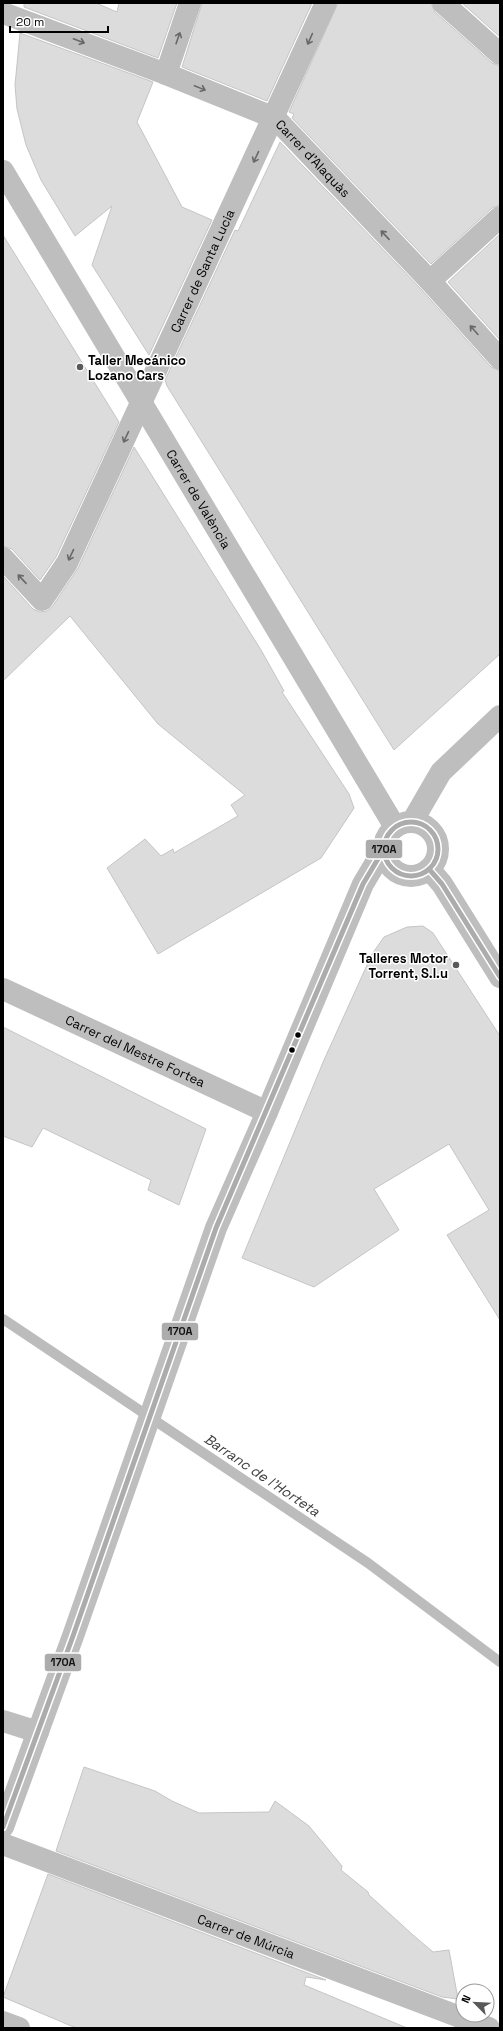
<svg xmlns="http://www.w3.org/2000/svg" width="503" height="2031" viewBox="0 0 503 2031" font-family="'Space Grotesk',sans-serif">
  <rect width="100%" height="100%" fill="#fff"/>
  <g fill="none" stroke-linecap="round" stroke-linejoin="round">
    <path stroke="#bcbcbc" stroke-width="10" d="M3,1319L368,1563L500,1662"/>
  </g>
  <path fill="#dcdcdc" stroke="#c5c5c5" d="M24,3H96L117,12L119,3H177L158,58L24,7Z
    M202,3H312L267,101L182,67Z
    M338,3H431L435,12L492,63L500,66V205L492,208L431,264L292,118L294,114L289,112Z
    M462,3H500V37Z
    M20,33L153,82L137,122L182,207L212,220L149,355L92,265L112,206L75,236L41,180L26,145L17,109L15,85Z
    M280,142L421,289L491,367L500,371V654L394,750L167,386L165,380L235,230L238,231Z
    M500,234V340L448,282Z
    M3,235L119,422L56,557L40,580L12,549L3,546Z
    M134,447L261,650L284,691L282,692L349,794L354,808L321,858L158,954L107,868L145,839L161,856L173,849L174,853L238,816L231,805L245,795L158,724L70,616L3,681V576L33,609L40,612L47,611L52,607L78,568Z
    M423,926L433,933L500,1036V1320L447,1235L489,1210L449,1144L374,1189L399,1230L314,1287L242,1258L324,1060L372,954L384,937L407,927Z
    M3,1027L206,1129L179,1205L148,1190L151,1180L43,1128L32,1147L3,1136Z
    M84,1767L155,1791L172,1801L199,1813L269,1812L275,1801L309,1826L342,1866L341,1870L368,1892L369,1895L413,1935L433,1952L449,1950L458,1999L442,1997L56,1851Z
    M48,1874L326,1980L306,1977L304,1985L407,2028H76L3,1997Z"/>
  <g fill="none" stroke-linecap="round" stroke-linejoin="round">
    <g stroke="#bebebe" stroke-width="22">
      <path d="M443,3L500,54"/>
      <path id="s1" d="M3,13L166,74L275,118L430,281L500,359"/>
      <path d="M166,74L190,3"/>
      <path id="s2" d="M3,171L395,827"/>
      <path d="M430,281L500,217"/>
      <path id="s3" d="M3,558L42,600L67,563L326,3"/>
      <path d="M412,822L441,772L500,716"/>
      <circle cx="411" cy="849" r="27"/>
      <path d="M429,869L442,884L500,977"/>
      <path id="s4" d="M3,989L267,1112"/>
      <path d="M3,1721L38,1732"/>
      <path d="M3,1827L73,1636L216,1228L267,1112L363,884L385,847"/>
      <path id="s5" d="M3,1844L489,2028"/>
      <path d="M3,2022L19,2028"/>
    </g>
    <defs>
      <path id="bus-1" d="M384 849a27 27 0 1 1 54 0a27 27 0 1 1-54 0Z
        M429,869L442,884L500,977
        M3,1827L73,1636L216,1228L363,884L385,847"/>
    </defs>
    <use href="#bus-1" stroke="#fff" stroke-width="8"/>
    <use href="#bus-1" stroke="#acacac" stroke-width="5"/>
  </g>
  <defs><path id="oneway-shaft" d="M-6 0H5M1.5-3L5.5 0L1.5 3" fill="none" stroke-width="1.6" stroke-linecap="round" stroke-linejoin="round"/></defs>
  <g stroke="#686868">
    <use href="#oneway-shaft" transform="translate(178 38) rotate(-71)"/>
    <use href="#oneway-shaft" transform="translate(310 39) rotate(114)"/>
    <use href="#oneway-shaft" transform="translate(79 41) rotate(21)"/>
    <use href="#oneway-shaft" transform="translate(200 88) rotate(22)"/>
    <use href="#oneway-shaft" transform="translate(256 157) rotate(115)"/>
    <use href="#oneway-shaft" transform="translate(385 235) rotate(-133)"/>
    <use href="#oneway-shaft" transform="translate(474 330) rotate(-132)"/>
    <use href="#oneway-shaft" transform="translate(126 437) rotate(115)"/>
    <use href="#oneway-shaft" transform="translate(71 555) rotate(115)"/>
    <use href="#oneway-shaft" transform="translate(22 579) rotate(-133)"/>
  </g>
  <g fill="#595959" stroke="#fff" stroke-width="1.5">
    <circle cx="80" cy="367" r="4"/>
    <circle cx="456" cy="965" r="4"/>
  </g>
  <g fill="#000" stroke="#fff" stroke-width="1.5">
    <circle cx="298" cy="1035" r="3.5"/>
    <circle cx="292" cy="1050" r="3.5"/>
  </g>
  <g text-anchor="middle" dominant-baseline="central" stroke-width="3" stroke-linejoin="round" paint-order="stroke">
    <g font-size="13" fill="#000" stroke="#fff">
      <text stroke="none"><textPath href="#s1" startOffset="347">Carrer d'Alaquàs</textPath></text>
      <text stroke="none"><textPath href="#s3" startOffset="424">Carrer de Santa Lucia</textPath></text>
      <text stroke="none"><textPath href="#s2" startOffset="382">Carrer de València</textPath></text>
      <text stroke="none"><textPath href="#s4" startOffset="146">Carrer del Mestre Fortea</textPath></text>
      <text stroke="none"><textPath href="#s5" startOffset="260">Carrer de Múrcia</textPath></text>
    </g>
    <g font-size="13" font-weight="bold" fill="#000" stroke="#fff" text-anchor="start">
      <text x="88" y="360">Taller Mecánico<tspan x="88" dy="15">Lozano Cars</tspan></text>
      <text x="448" y="958" text-anchor="end">Talleres Motor<tspan x="448" dy="15">Torrent, S.l.u</tspan></text>
    </g>
    <g font-size="14" font-style="italic" fill="#404040" stroke="#fff">
      <text transform="translate(262 1475) rotate(34)">Barranc de l'Horteta</text>
    </g>
  </g>
  <g stroke="#fff" stroke-width="1.5">
    <rect x="365" y="839" width="38" height="20" rx="4" fill="#acacac"/>
    <rect x="161" y="1322" width="38" height="19" rx="4" fill="#acacac"/>
    <rect x="44" y="1653" width="38" height="19" rx="4" fill="#acacac"/>
  </g>
  <g font-size="11" text-anchor="middle" font-weight="bold" fill="#111">
    <text x="384" y="853">170A</text>
    <text x="180" y="1335">170A</text>
    <text x="63" y="1666">170A</text>
  </g>
  <rect width="503" height="2031" fill="none" stroke="#000000" stroke-width="8"/>
  <g transform="translate(475 2003) rotate(294)"><circle r="19" fill="#ffffff" stroke="#999999"/>
  <path d="M0-3L7 15L0 10L-7 15Z" fill="#595959"/>
  <text y="-6" font-size="11" font-weight="bold" text-anchor="middle" fill="#000000">N</text>
  </g>
  <path d="M10 26v6h98v-6" fill="none" stroke="#000000" stroke-width="2"/>
  <text x="16" y="26" font-size="12" fill="#000000" stroke="#ffffff" stroke-width="3" paint-order="stroke">20 m</text>
</svg>
